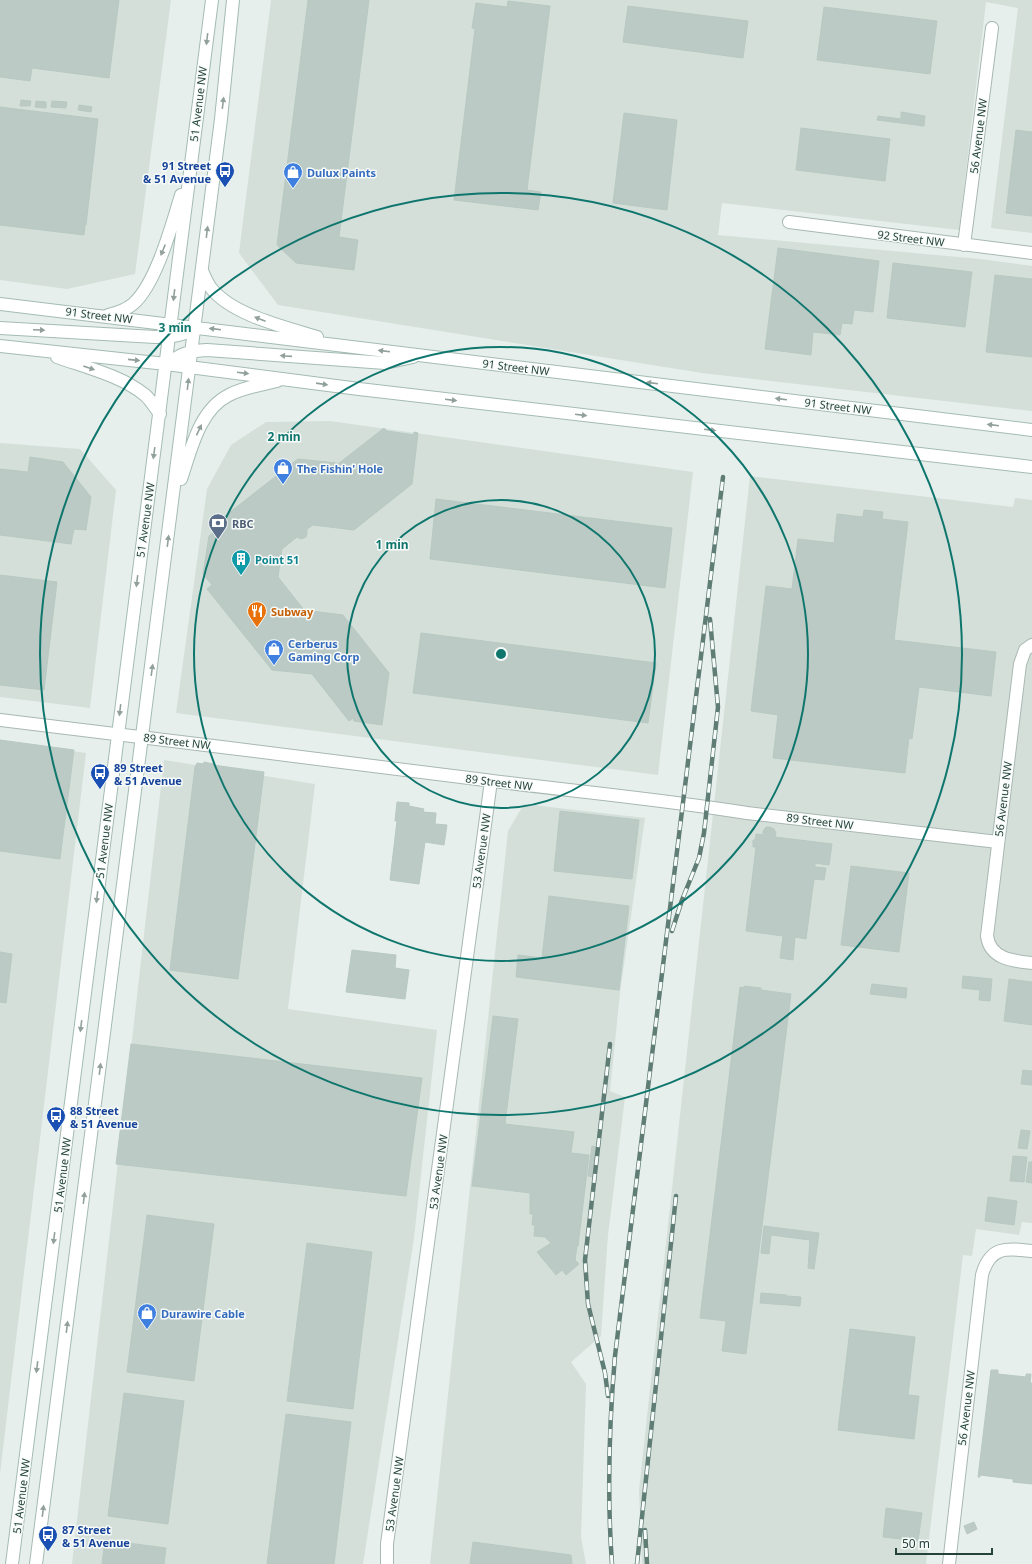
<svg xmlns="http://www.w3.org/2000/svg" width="1032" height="1564" viewBox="0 0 1032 1564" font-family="'Noto Sans',sans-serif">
  <rect width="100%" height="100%" fill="#e6efeb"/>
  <path fill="#d4dfda" d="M0,0H171L135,274L67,289L0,280Z
    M271,0H1032V233L991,228L1018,8L986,2L959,230L722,203L718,235L980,259L1032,266V411L702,373L278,305L239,253Z
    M330,421L693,472L658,775L176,713L207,489L231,445L266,422Z
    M0,443L80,449L116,490L90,708L0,697Z
    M750,476L1013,507L1015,498L1032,500V1223L1022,1222L1019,1235L976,1229L972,1256L963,1255L926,1564H642L639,1490Z
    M0,741L86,753L0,1474Z
    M164,760L315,784L288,1009L437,1030L414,1238L363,1564H72Z
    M524,804L645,818L620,993L610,1091L625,1097L608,1235L601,1336L571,1362L586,1384L581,1537L586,1564H430L508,831Z"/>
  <path fill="#bbcac4" stroke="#b8c9c2" d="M0,0H119L109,78L32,68L30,81L0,77Z
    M308,0H369L339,237L358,240L354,270L296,263L277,245Z
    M508,1L550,6L527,190L541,192L538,210L454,200L475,29L472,28L476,3L507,7Z
    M628,6L748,21L743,58L623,42Z
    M824,7L937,21L930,74L817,60Z
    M21,100L31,101L30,106H20Z
    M36,101L46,102V108L35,107Z
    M52,101L67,102L66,108L51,107Z
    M79,105L92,107L91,112L78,110Z
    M0,107L98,119L86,225H85L84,235L0,225Z
    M901,112L925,116L924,126L877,120L878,116L901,119Z
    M624,113L677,120L667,210L613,203Z
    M801,128L890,139L885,181L796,170Z
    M1016,130L1032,132V216L1006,213Z
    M778,248L879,261L873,312L854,310L852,324L842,323L840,335L813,332L811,355L765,349Z
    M893,263L972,272L965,327L887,318Z
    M995,275L1032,279V357L986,352Z
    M384,428L387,431L414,435V432L418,433L412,484L354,530L313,525L307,529V534L306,537L301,539L297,537L282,549L278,577L304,610L343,615L389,673L382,725L354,721L353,718L349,721L312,674L272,670L207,589L212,585L203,574L209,536L219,528L216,523L298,459L337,463L338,464Z
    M30,457L63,462L91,497L86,530L74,529L71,544L0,535V469L28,472Z
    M436,499L672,528L665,588L430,559Z
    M864,510L883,512L882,519L908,522L894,640L996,652L991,696L919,687L912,739L909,738L905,773L773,758L778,715L751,711L766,586L792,589L798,539L834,543L837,514L863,517Z
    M0,575L57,582L44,690L0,685Z
    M421,633L656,663L648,723L413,693Z
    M0,740L74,750L60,859L0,851Z
    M204,762L213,764V765L264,772L238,979L170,970L195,767L197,763L203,764Z
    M397,802L409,803V806L424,809L423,812L436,813L435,824L447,825L444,845L425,842L419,884L390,880L397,821H395Z
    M560,811L639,820L632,879L554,871Z
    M766,827H770L774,829L776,833L775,837L832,844L829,865L815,863V867L826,868L824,880L814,879L806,939L795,937L793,960L780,958L783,936L746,931L756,847H753V840H755L756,834L763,835V831Z
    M851,866L909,873L899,952L841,945Z
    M549,896L629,906L619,990L516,977L518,955L542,958Z
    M352,950L396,955L395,968L409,970L405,999L346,992Z
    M0,952L12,954L6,1003L0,1002Z
    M963,976L992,979L990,1001L979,1000L980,990L962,988Z
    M1009,979L1032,982V1025L1004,1021Z
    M872,984L907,988L906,998L870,994Z
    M744,986L761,988V990L791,994L746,1354L722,1351L726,1321L700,1318L740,987L744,988Z
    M493,1016L518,1019L505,1124L574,1132L571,1153L589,1155L578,1246H577L575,1260L579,1264L566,1275L562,1270L556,1275L537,1252L551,1243L545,1237L534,1236L535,1225H532L533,1214H530V1193L472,1186Z
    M131,1044L422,1078L406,1196L116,1164Z
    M1023,1070L1032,1071V1085L1021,1084Z
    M1021,1130L1030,1131L1027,1149L1018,1148Z
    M592,1146L598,1147L594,1177L588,1176Z
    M1013,1156L1027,1157L1024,1182L1010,1181Z
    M1029,1162H1032V1183L1026,1182Z
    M988,1197L1017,1201L1014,1225L985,1221Z
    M147,1215L214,1224L194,1381L127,1372Z
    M764,1226L819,1233L814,1269L808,1268L810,1240L771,1235L769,1254L761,1253Z
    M307,1243L372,1252L353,1409L287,1401Z
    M761,1293L787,1295L786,1305L760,1303Z
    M788,1296L801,1297L800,1306L787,1305Z
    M850,1329L915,1337L908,1395L919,1396L914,1439L838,1430Z
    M991,1370H998V1374L1026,1377V1374H1031L1030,1383H1032V1484L1013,1482V1479L980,1475V1477H978Z
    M124,1393L184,1401L168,1524L108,1516Z
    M286,1414L351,1422L334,1564H267Z
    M886,1508L922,1513L918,1541L883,1537Z
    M974,1522L977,1529L967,1534L964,1526Z
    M105,1540L166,1548L164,1564H102Z
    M473,1542L571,1555L572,1564H470Z"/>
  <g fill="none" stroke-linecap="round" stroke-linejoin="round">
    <defs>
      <path id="minor" d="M789,222L1032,253
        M964,245L992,28
        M1032,645L1025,650L1020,664L987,936C990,959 1013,961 1032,963
        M0,720C162,739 323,760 485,780C572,791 660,799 747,813L998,842
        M387,1564V1544L491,781
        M949,1564L982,1275C990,1246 1006,1248 1032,1251"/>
      <path id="secondary" d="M202,271C205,277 207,283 211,288C232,315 285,327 317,337
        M0,304L1032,430
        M108,315C117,313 126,310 133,304C156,284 172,225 181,195
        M0,328L155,337C170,337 184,336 195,327
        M0,346L166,364L359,389L1032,467
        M57,357C85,367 122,376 145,395C151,400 155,408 160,414
        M166,364C182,354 187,351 207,350L385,363L413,357
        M181,479C191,450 199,410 229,395C244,387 261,385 277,381
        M12,1564L212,0
        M36,1564L221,119L233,0"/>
    </defs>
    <use href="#minor" stroke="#a8b8b2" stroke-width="14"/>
    <use href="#secondary" stroke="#a4bbb3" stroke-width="14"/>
    <use href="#minor" stroke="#fff" stroke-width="12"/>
    <use href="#secondary" stroke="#fff" stroke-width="12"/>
    <defs>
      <path id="rail" d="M672,931L682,900L699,858L704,833L718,707L710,619
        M608,1396L605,1373L588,1304L585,1260L610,1044
        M645,1530L647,1564
        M612,1564C607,1495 609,1425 615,1356L723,477
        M637,1564L676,1196"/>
    </defs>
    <use href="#rail" stroke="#5f7d75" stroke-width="4.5"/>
    <use href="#rail" stroke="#f7fbf9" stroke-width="3" stroke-dasharray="9" stroke-linecap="butt"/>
  </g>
  <defs><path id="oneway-solid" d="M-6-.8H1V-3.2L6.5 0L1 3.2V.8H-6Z"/></defs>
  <g fill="#92a09c">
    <use href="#oneway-solid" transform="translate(207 39) rotate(97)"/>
    <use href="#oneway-solid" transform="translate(223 103) rotate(-83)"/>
    <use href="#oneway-solid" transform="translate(207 232) rotate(-83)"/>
    <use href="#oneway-solid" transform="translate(163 250) rotate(112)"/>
    <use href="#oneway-solid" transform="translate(174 295) rotate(97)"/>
    <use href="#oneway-solid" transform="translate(260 319) rotate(-159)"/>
    <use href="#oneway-solid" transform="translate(215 329) rotate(-173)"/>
    <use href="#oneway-solid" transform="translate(39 330) rotate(3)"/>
    <use href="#oneway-solid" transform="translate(384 351) rotate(-173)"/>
    <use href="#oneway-solid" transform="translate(286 356) rotate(-176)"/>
    <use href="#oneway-solid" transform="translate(134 360) rotate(6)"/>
    <use href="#oneway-solid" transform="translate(89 368) rotate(19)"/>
    <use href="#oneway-solid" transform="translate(243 373) rotate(7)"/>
    <use href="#oneway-solid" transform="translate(652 383) rotate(-173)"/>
    <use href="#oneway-solid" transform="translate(188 384) rotate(-83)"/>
    <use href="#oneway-solid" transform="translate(322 384) rotate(8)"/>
    <use href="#oneway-solid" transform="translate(781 399) rotate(-173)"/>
    <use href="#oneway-solid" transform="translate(451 400) rotate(7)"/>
    <use href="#oneway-solid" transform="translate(581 415) rotate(7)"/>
    <use href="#oneway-solid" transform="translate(993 425) rotate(-173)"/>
    <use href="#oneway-solid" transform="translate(199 430) rotate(-65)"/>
    <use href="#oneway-solid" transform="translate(710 430) rotate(7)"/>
    <use href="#oneway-solid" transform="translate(154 453) rotate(98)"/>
    <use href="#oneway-solid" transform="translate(168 541) rotate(-83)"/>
    <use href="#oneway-solid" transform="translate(137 581) rotate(97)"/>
    <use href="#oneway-solid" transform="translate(152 670) rotate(-82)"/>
    <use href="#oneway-solid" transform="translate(120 710) rotate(97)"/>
    <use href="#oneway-solid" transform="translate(97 897) rotate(97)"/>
    <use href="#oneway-solid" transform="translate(81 1026) rotate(97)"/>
    <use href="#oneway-solid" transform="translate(100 1069) rotate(-83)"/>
    <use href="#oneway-solid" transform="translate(84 1198) rotate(-83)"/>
    <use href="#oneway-solid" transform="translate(54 1238) rotate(97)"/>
    <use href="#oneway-solid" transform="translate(67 1327) rotate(-83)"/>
    <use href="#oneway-solid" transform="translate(37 1367) rotate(97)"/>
    <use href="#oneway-solid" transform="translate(43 1511) rotate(-83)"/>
  </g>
  <g fill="none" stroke="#0f766e" stroke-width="2">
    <circle cx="501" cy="654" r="154"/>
    <circle cx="501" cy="654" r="307"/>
    <circle cx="501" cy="654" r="461"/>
  </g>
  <defs>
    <symbol id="bus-pin" viewBox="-11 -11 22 30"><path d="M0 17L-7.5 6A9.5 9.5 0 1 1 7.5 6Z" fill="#1a4fb4" stroke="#f7fbf9"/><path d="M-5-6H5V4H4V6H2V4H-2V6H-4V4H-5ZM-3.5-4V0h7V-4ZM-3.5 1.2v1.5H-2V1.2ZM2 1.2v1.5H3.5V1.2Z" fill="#fff"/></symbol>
    <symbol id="shop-pin" viewBox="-11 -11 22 30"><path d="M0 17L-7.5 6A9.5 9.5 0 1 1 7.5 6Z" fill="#3f7fe0" stroke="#f7fbf9"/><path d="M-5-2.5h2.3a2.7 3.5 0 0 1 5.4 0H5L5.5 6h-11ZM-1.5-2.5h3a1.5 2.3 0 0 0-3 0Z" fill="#fff"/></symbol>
    <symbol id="bank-pin" viewBox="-11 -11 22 30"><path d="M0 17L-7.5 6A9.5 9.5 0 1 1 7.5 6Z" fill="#5c6f8a" stroke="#f7fbf9"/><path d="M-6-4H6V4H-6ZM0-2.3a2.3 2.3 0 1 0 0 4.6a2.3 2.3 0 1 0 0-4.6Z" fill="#fff"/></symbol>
    <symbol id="building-pin" viewBox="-11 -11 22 30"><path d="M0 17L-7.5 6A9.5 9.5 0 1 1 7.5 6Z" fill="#0f9aa8" stroke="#f7fbf9"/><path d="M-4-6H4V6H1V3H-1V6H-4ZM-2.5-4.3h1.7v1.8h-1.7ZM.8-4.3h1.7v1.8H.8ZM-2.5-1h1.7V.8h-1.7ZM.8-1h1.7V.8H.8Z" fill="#fff"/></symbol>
    <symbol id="restaurant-pin" viewBox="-11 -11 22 30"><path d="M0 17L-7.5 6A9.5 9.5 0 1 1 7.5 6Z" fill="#e8710a" stroke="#f7fbf9"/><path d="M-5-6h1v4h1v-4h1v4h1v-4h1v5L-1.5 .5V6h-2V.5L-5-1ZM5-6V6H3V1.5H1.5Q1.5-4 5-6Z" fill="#fff"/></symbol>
  </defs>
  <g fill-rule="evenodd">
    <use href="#bus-pin" x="214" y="160" width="22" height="30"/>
    <use href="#shop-pin" x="282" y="161" width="22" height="30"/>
    <use href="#shop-pin" x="272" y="457" width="22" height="30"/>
    <use href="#bank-pin" x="207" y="512" width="22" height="30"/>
    <use href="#building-pin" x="230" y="548" width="22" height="30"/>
    <use href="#restaurant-pin" x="246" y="600" width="22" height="30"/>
    <use href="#shop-pin" x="263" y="638" width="22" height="30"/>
    <use href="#bus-pin" x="89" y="762" width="22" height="30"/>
    <use href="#bus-pin" x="45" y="1105" width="22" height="30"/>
    <use href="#shop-pin" x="136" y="1302" width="22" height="30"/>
    <use href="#bus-pin" x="37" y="1524" width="22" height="30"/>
  </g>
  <g text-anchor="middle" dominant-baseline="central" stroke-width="3" stroke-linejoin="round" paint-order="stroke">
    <g font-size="11" fill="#24423a" stroke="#f7fbf9">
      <text transform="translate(198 104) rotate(-83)">51 Avenue NW</text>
      <text transform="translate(978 136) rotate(-83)">56 Avenue NW</text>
      <text transform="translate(911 238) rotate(7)">92 Street NW</text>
      <text transform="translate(99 315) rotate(7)">91 Street NW</text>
      <text transform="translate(516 367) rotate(7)">91 Street NW</text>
      <text transform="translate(838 406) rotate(7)">91 Street NW</text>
      <text transform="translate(145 520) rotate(-82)">51 Avenue NW</text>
      <text transform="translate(177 741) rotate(7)">89 Street NW</text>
      <text transform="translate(499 782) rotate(7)">89 Street NW</text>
      <text transform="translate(1003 799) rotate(-83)">56 Avenue NW</text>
      <text transform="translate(820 821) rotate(7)">89 Street NW</text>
      <text transform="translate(104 841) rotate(-83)">51 Avenue NW</text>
      <text transform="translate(481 851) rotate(-82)">53 Avenue NW</text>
      <text transform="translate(438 1172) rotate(-82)">53 Avenue NW</text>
      <text transform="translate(62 1175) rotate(-83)">51 Avenue NW</text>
      <text transform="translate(966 1408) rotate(-83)">56 Avenue NW</text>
      <text transform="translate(394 1494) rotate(-82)">53 Avenue NW</text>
      <text transform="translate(21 1496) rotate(-83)">51 Avenue NW</text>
    </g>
    <g font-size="11" font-weight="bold" fill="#164399" stroke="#f7fbf9" text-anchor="start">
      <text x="211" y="165" text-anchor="end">91 Street<tspan x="211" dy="13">&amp; 51 Avenue</tspan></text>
      <text x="114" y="767">89 Street<tspan x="114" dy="13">&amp; 51 Avenue</tspan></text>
      <text x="70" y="1110">88 Street<tspan x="70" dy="13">&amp; 51 Avenue</tspan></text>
      <text x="62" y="1529">87 Street<tspan x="62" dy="13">&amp; 51 Avenue</tspan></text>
    </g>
    <g font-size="11" font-weight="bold" fill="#366cbe" stroke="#f7fbf9" text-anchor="start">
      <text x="307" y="172">Dulux Paints</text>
      <text x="297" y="468">The Fishin' Hole</text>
      <text x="288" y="643">Cerberus<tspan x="288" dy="13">Gaming Corp</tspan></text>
      <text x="161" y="1313">Durawire Cable</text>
    </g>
    <g font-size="11" font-weight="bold" fill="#4e5e75" stroke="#f7fbf9" text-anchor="start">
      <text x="232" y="523">RBC</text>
    </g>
    <g font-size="11" font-weight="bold" fill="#0d838f" stroke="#f7fbf9" text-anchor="start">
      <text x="255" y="559">Point 51</text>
    </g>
    <g font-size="11" font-weight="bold" fill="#c56008" stroke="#f7fbf9" text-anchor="start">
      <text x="271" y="611">Subway</text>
    </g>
  </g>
  <circle cx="501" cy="654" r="6" fill="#0f766e" stroke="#f7fbf9" stroke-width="2"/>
  <g font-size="12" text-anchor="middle" font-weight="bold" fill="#0f766e" stroke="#f7fbf9" stroke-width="3" stroke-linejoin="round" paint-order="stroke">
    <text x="175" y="332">3 min</text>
    <text x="284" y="441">2 min</text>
    <text x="392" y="549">1 min</text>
  </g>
  <path d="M896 1548v6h96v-6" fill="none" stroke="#24423a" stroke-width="2"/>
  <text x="902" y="1548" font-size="12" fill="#24423a" stroke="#f7fbf9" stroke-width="3" paint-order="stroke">50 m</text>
</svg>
